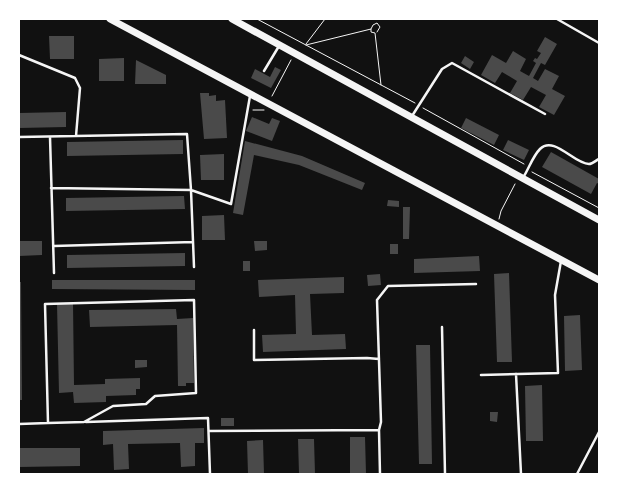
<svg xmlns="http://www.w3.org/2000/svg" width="618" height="493" viewBox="0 0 618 493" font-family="Mulish,sans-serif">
  <rect width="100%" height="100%" fill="#111"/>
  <path fill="#4a4a4a" d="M49,36H74V59H50Z
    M545,37L557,44L545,65L541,63L533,78L538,81L545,69L559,76L552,89L565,96L554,115L539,107L546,95L531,87L523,100L510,93L517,81L502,72L495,83L481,75L492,55L506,63L513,51L526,59L520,71L529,76L536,63L533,61L535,58L537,59L541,53L537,51Z
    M465,56L474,62L470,69L461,63Z
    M124,58V81H99V59Z
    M136,60L166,75V84H135Z
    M275,67L281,70L271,88L251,78L255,69L270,77Z
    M200,93H209V96L216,95V101L225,100L227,138L204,139Z
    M66,112V127L19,128V113Z
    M252,117L269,124L272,118L280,121L272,141L246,131Z
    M466,118L499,135L494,145L461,128Z
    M183,140V154L67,156V142Z
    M508,140L529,150L524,160L503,150Z
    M245,141L302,156L365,183L362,190L299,165L254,155L243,215L233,213Z
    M551,152L599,179V184L597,183L591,194L542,167Z
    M224,154V180H201L200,155Z
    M184,196L185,209L66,211V198Z
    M388,200L399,201V207L387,206Z
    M403,207H410L409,239H403Z
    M224,215L225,240H202V216Z
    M19,241H42V255L19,256Z
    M254,241H267V250L255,251Z
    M390,244H398V254H390Z
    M185,253V266L67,268V255Z
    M479,256L480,271L414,273V259Z
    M243,261H250V271H243Z
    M509,273L512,362H497L494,274Z
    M380,274L381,285L368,286L367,275Z
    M344,277V293L310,294L312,335L345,334L346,349L263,352L262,335L296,334L295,295L259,297L258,280Z
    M52,280H195V290L52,289Z
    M19,282H21L22,400H19Z
    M73,303L74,385L105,384V379L140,378V389H136V395L106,396V402L74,403L73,392L59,393L57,304Z
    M176,309L177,319L193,318L194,383H186V386H178L177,325L90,327L89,310Z
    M580,315L582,370L565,371L564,316Z
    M416,345H430L432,464H419Z
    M135,360H147V367L135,368Z
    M542,385L543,441H526L525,386Z
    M490,412H498L497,422L490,421Z
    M221,418H234V426H221Z
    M204,428V443H195V466L181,467L180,443L128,444L129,469L114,470L113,444L103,445V431Z
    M350,437H365L366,474H350Z
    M298,439H314L315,474H299Z
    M263,440L264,474H248L247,441Z
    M19,448H80V466L19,467Z"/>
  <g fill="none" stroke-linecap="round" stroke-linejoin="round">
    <path stroke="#f5f5f5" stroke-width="1" d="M257,19L415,103
      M371,29L373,25L377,23L380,27L377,32
      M306,44L325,19
      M306,45L371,29V32L375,33L381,85
      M272,96L291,60
      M423,108L524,164
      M253,110H264
      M532,172L599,208
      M499,219L501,211L515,184"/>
    <path stroke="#f5f5f5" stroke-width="2.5" d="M557,19L599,43
      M19,55L75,78L80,88L76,136
      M264,71L279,46
      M412,116L442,69L452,63L545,114
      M19,137L187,134L191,190L194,267
      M50,137L54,273
      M524,176C529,168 533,156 540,149C554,135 574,164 589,164C593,164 596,160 599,159
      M51,188L191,190L231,204L250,96
      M54,246L193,242
      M442,327L445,474
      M254,330V360L367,358L379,359
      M516,374L521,474
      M481,375L558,373L555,295L561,261
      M86,422L208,418L210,474
      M19,424L48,423L45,304L194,300L196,393L155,396L146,404L113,406L84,422L48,423
      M209,431L379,430
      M380,474L379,430L381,422L377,300L388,286L476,284
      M577,474L599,432"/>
    <path stroke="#f5f5f5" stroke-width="7" d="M110,19L599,280
      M232,19L599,220"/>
  </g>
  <rect width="618" height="493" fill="none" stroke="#ffffff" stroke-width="40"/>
</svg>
